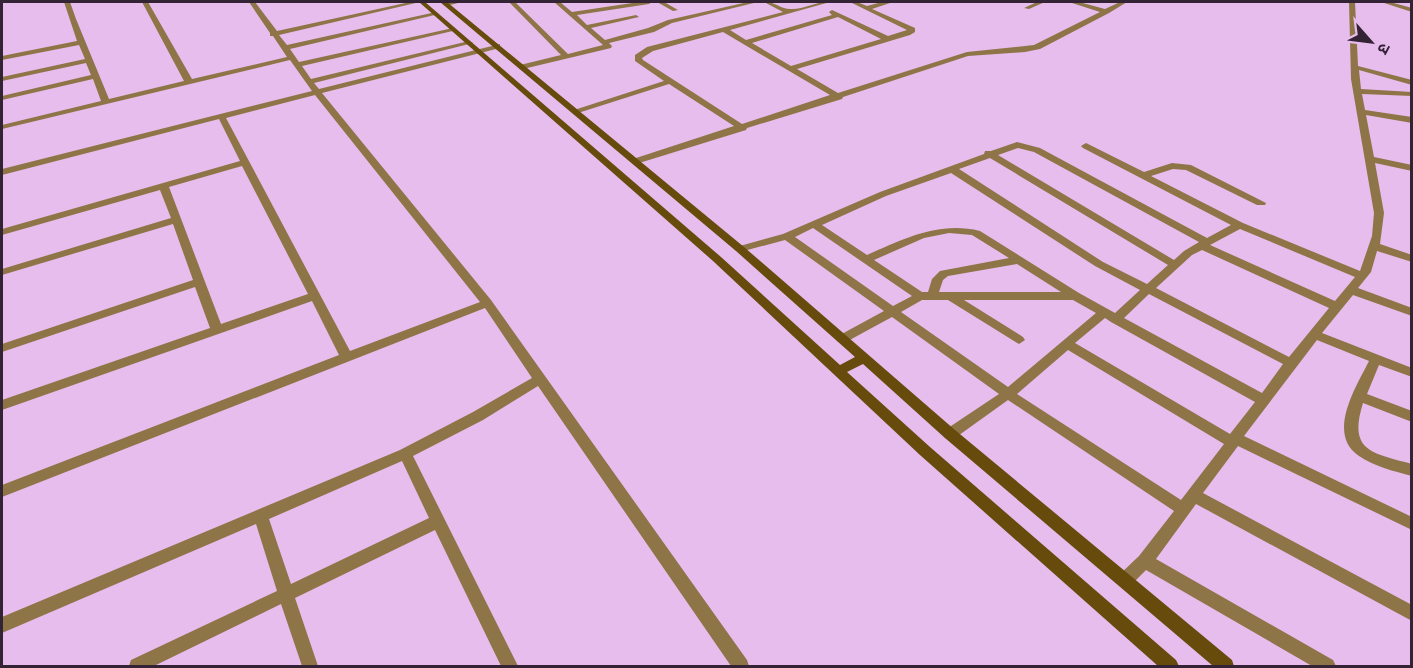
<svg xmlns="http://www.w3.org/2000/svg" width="1413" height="668" viewBox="0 0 1413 668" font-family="'PT Sans','Noto Sans Devanagari',sans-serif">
  <rect width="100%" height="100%" fill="#e7bded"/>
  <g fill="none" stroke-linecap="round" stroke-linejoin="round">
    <path fill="#8d7548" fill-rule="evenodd" d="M64,2H70L76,19L109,99L184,81L142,2H148L192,79L287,57L273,36H270V33L249,2H255L277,31L410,2H420L279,35L287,45L436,12L439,14L290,49L299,62L453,28L457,30L302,66L311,79L469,41L473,43L314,83L319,89L500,44V48L322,93L491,300L747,660L749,666H731L538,386L483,420L413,456L518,666H501L435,530L295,598L318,666H302L281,604L154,666H129L131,660L277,591L256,524L2,633V617L400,450L473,412L532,378L485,308L2,497V485L339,355L312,301L2,410V400L210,328L195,287L2,352V344L193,280L173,224L2,275V269L171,218L160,190L2,235V229L240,161L219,119L2,175V169L312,91L290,60L2,129V125L101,101L93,79L2,100V96L91,75L86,63L2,81V77L85,59L79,45L2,60V56L77,41ZM315,95L480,302L350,351L226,118ZM242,166L308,294L221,324L169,187ZM402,461L429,518L291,584L269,519Z
      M449,2H462L446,6L443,4Z
      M509,2H515L568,54L603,45L554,2H560L572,12L639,2H652L649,4L577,15L587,25L636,15L639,17L591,28L605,40L648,28L668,20L748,2H758L672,23L654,32L609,43L612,46L611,48L523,69H520V65L561,55Z
      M657,2H664L678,10L673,11Z
      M764,2C774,1 782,10 792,9C805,9 817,1 830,2L730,30L746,40L832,15L829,12L832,10L888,36L907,30L850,2H857L867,6L882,2H891L890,3L872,9L915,28V32L910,35L797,69L838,93L967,52L1034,45L1100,12L1072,3L1071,2H1079L1105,9L1120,2H1127L1109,13L1040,49L1025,52L968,56L843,97L842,99L747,128L746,130L636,164L631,161L633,159L734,126L669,84L578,113L571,111L664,81L635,61V55L647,47L783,12ZM838,17L881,39L791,66L752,43ZM723,32L830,95L742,124L643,60L642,58L653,51Z
      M1037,2H1045L1029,9L1024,8Z
      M1349,2H1355L1358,66L1412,80V85L1359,70L1361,89L1412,92V96L1362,94L1365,110L1412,117V123L1366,115L1374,157L1412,165V171L1375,163L1384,213L1380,244L1412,255V262L1377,251L1371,272L1358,288L1412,308V316L1353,295L1322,333L1412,368V377L1379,365L1367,394L1412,411V422L1363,403C1348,451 1371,453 1412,464V476C1394,471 1375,467 1359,456C1326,434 1356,387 1369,361L1317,340L1244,436L1412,517V530L1238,446L1203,493L1412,605V621L1196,504L1156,559L1333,660L1336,666H1312L1146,570L1131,585L1125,587L1119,585L1117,580L1119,575L1139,556L1174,511L1008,400L955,438L950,439L945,438L943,434L945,430L999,394L892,317L846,342H838L836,339L838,336L884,311L785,240L740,252L735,249L736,247L783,234L880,192L984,154L985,151H991L1017,142L1040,148L1207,238L1231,225L1083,148L1081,146L1086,143L1144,172L1172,163L1191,165L1266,203L1265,205H1257L1186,170L1173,169L1151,176L1243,223L1360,271L1372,236L1374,213L1351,79ZM1018,148L1034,152L1199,242L1184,251L1174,260L998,155ZM990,158L1168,265L1147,284L1103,262L959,169ZM951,173L1095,266L1140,290L1115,313L1079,293L980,231C938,221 904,239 867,255L822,225L886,196ZM813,228L912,296L893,306L795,237ZM1240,229L1355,277L1335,301L1210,245ZM949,233L972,235L1009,258L940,271L932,279L928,292H922L874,260L924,238ZM1202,250L1329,308L1289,357L1156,288L1192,255ZM1017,264L1061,292H939L943,280L948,276ZM1149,294L1283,364L1262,393L1124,318ZM922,300H948L1019,344L1025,340L1023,337L964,300H1073L1096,313L1008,387L901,312ZM1105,318L1111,322L1255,402L1230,434L1075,343ZM1068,350L1224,444L1181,500L1017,394Z
      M1381,2H1390L1412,8V12Z"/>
    <path fill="#674b0d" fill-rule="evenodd" d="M419,2H425L721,257L840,365L855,357L736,251L440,2H447L744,247L955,430L1232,660L1234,666H1213L945,438L863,364L847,372L930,447L1176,660L1179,666H1158L920,455L713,261Z"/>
  </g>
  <rect width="1413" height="668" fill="none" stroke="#332335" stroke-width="6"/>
  <g transform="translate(1371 42) rotate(118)" stroke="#e7bded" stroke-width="4.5" paint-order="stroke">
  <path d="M0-4.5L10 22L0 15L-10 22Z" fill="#332335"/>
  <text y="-9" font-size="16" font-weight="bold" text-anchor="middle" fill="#332335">उ</text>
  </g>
</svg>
